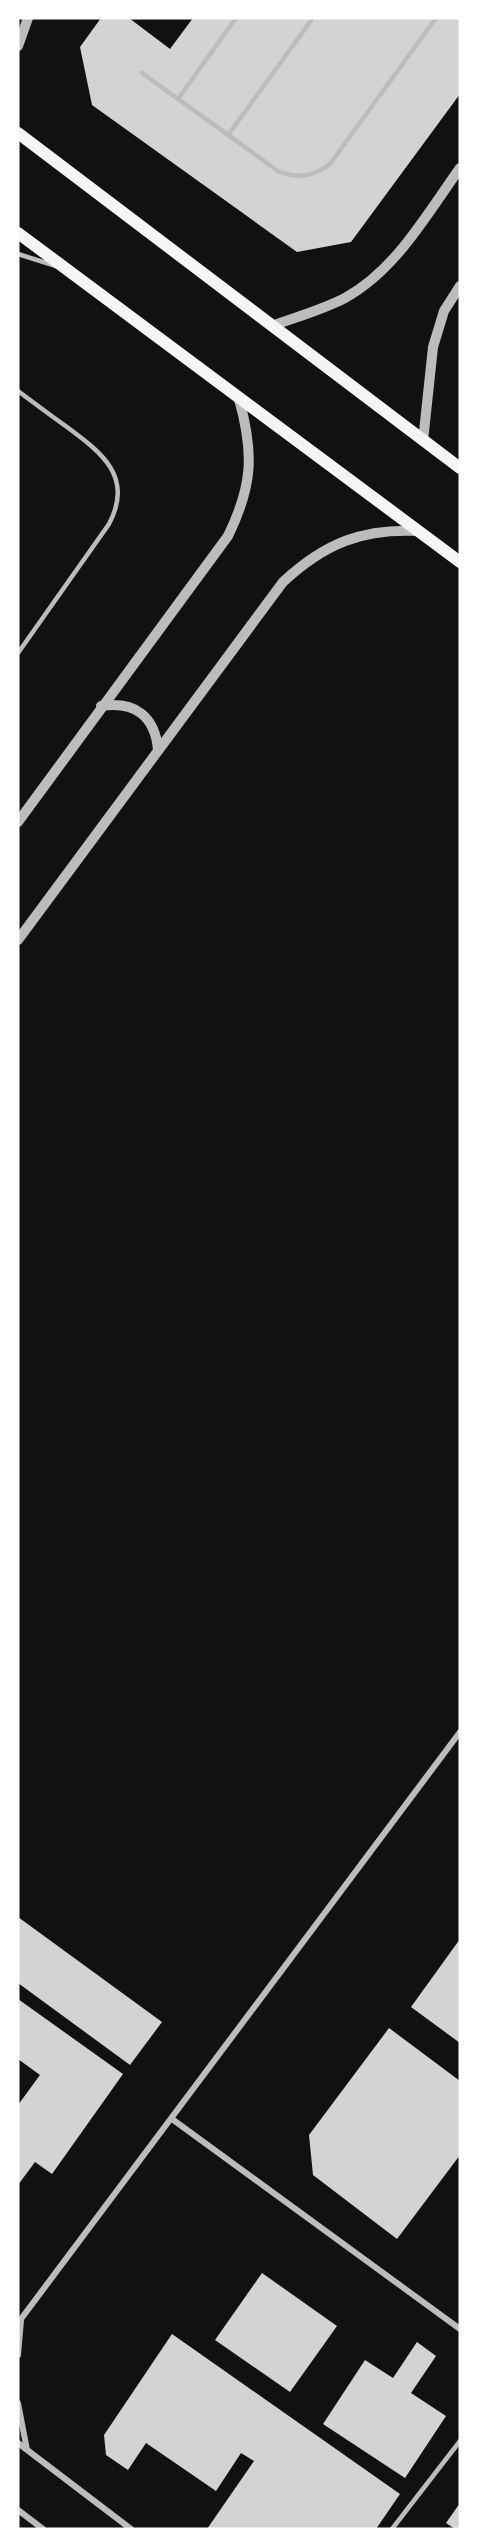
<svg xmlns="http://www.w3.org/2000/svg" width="478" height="2547" viewBox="0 0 478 2547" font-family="Quicksand,sans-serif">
  <rect width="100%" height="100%" fill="#111"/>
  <path fill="#d3d3d3" d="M101,18H129L170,49L193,18H460V94L351,242L297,252L92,105L80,47Z
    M18,1917L162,2022L130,2065L18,1983Z
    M460,1939V2043L411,2007Z
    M18,1999L123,2074L52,2174L35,2162L18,2185V2105L40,2075L18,2059Z
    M389,2028L460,2081V2155L397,2239L313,2175L309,2135Z
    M262,2273L337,2326L290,2392L215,2340Z
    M172,2334L400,2494L376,2529H207L254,2461L241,2453L216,2491L146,2443L128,2470L106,2455L104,2435Z
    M417,2342L436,2356L411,2393L446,2416L405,2478L323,2424L365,2360L393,2378Z
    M460,2503V2529H455L446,2523Z"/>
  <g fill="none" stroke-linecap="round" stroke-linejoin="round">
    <path stroke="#bcbcbc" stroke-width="4.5" d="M142,73L278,171C297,179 313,177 330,164L436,18
      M178,99L236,18
      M228,135L313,18
      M18,254L56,266
      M18,391C34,403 50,415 67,427C102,453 134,477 109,524L18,653
      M392,2529L460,2441"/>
    <path stroke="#bcbcbc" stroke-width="6" d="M172,2119L460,2329
      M18,2323L460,1732
      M18,2355L21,2320
      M18,2403L27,2450
      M18,2443L131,2529
      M18,2510L43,2529"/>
    <path stroke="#bcbcbc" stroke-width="10" d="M18,46L28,18
      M272,326C296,317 322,310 345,298C396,270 427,214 460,168
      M423,441L433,347L444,311L460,286
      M101,706C135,701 155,716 158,750
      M18,822L228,536C253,485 254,453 239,399
      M18,940L283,582C325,543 363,528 419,531"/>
    <path stroke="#f5f5f5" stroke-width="12" d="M18,133L460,468
      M18,233L460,562"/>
  </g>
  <rect width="478" height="2547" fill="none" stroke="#ffffff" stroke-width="39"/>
</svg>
